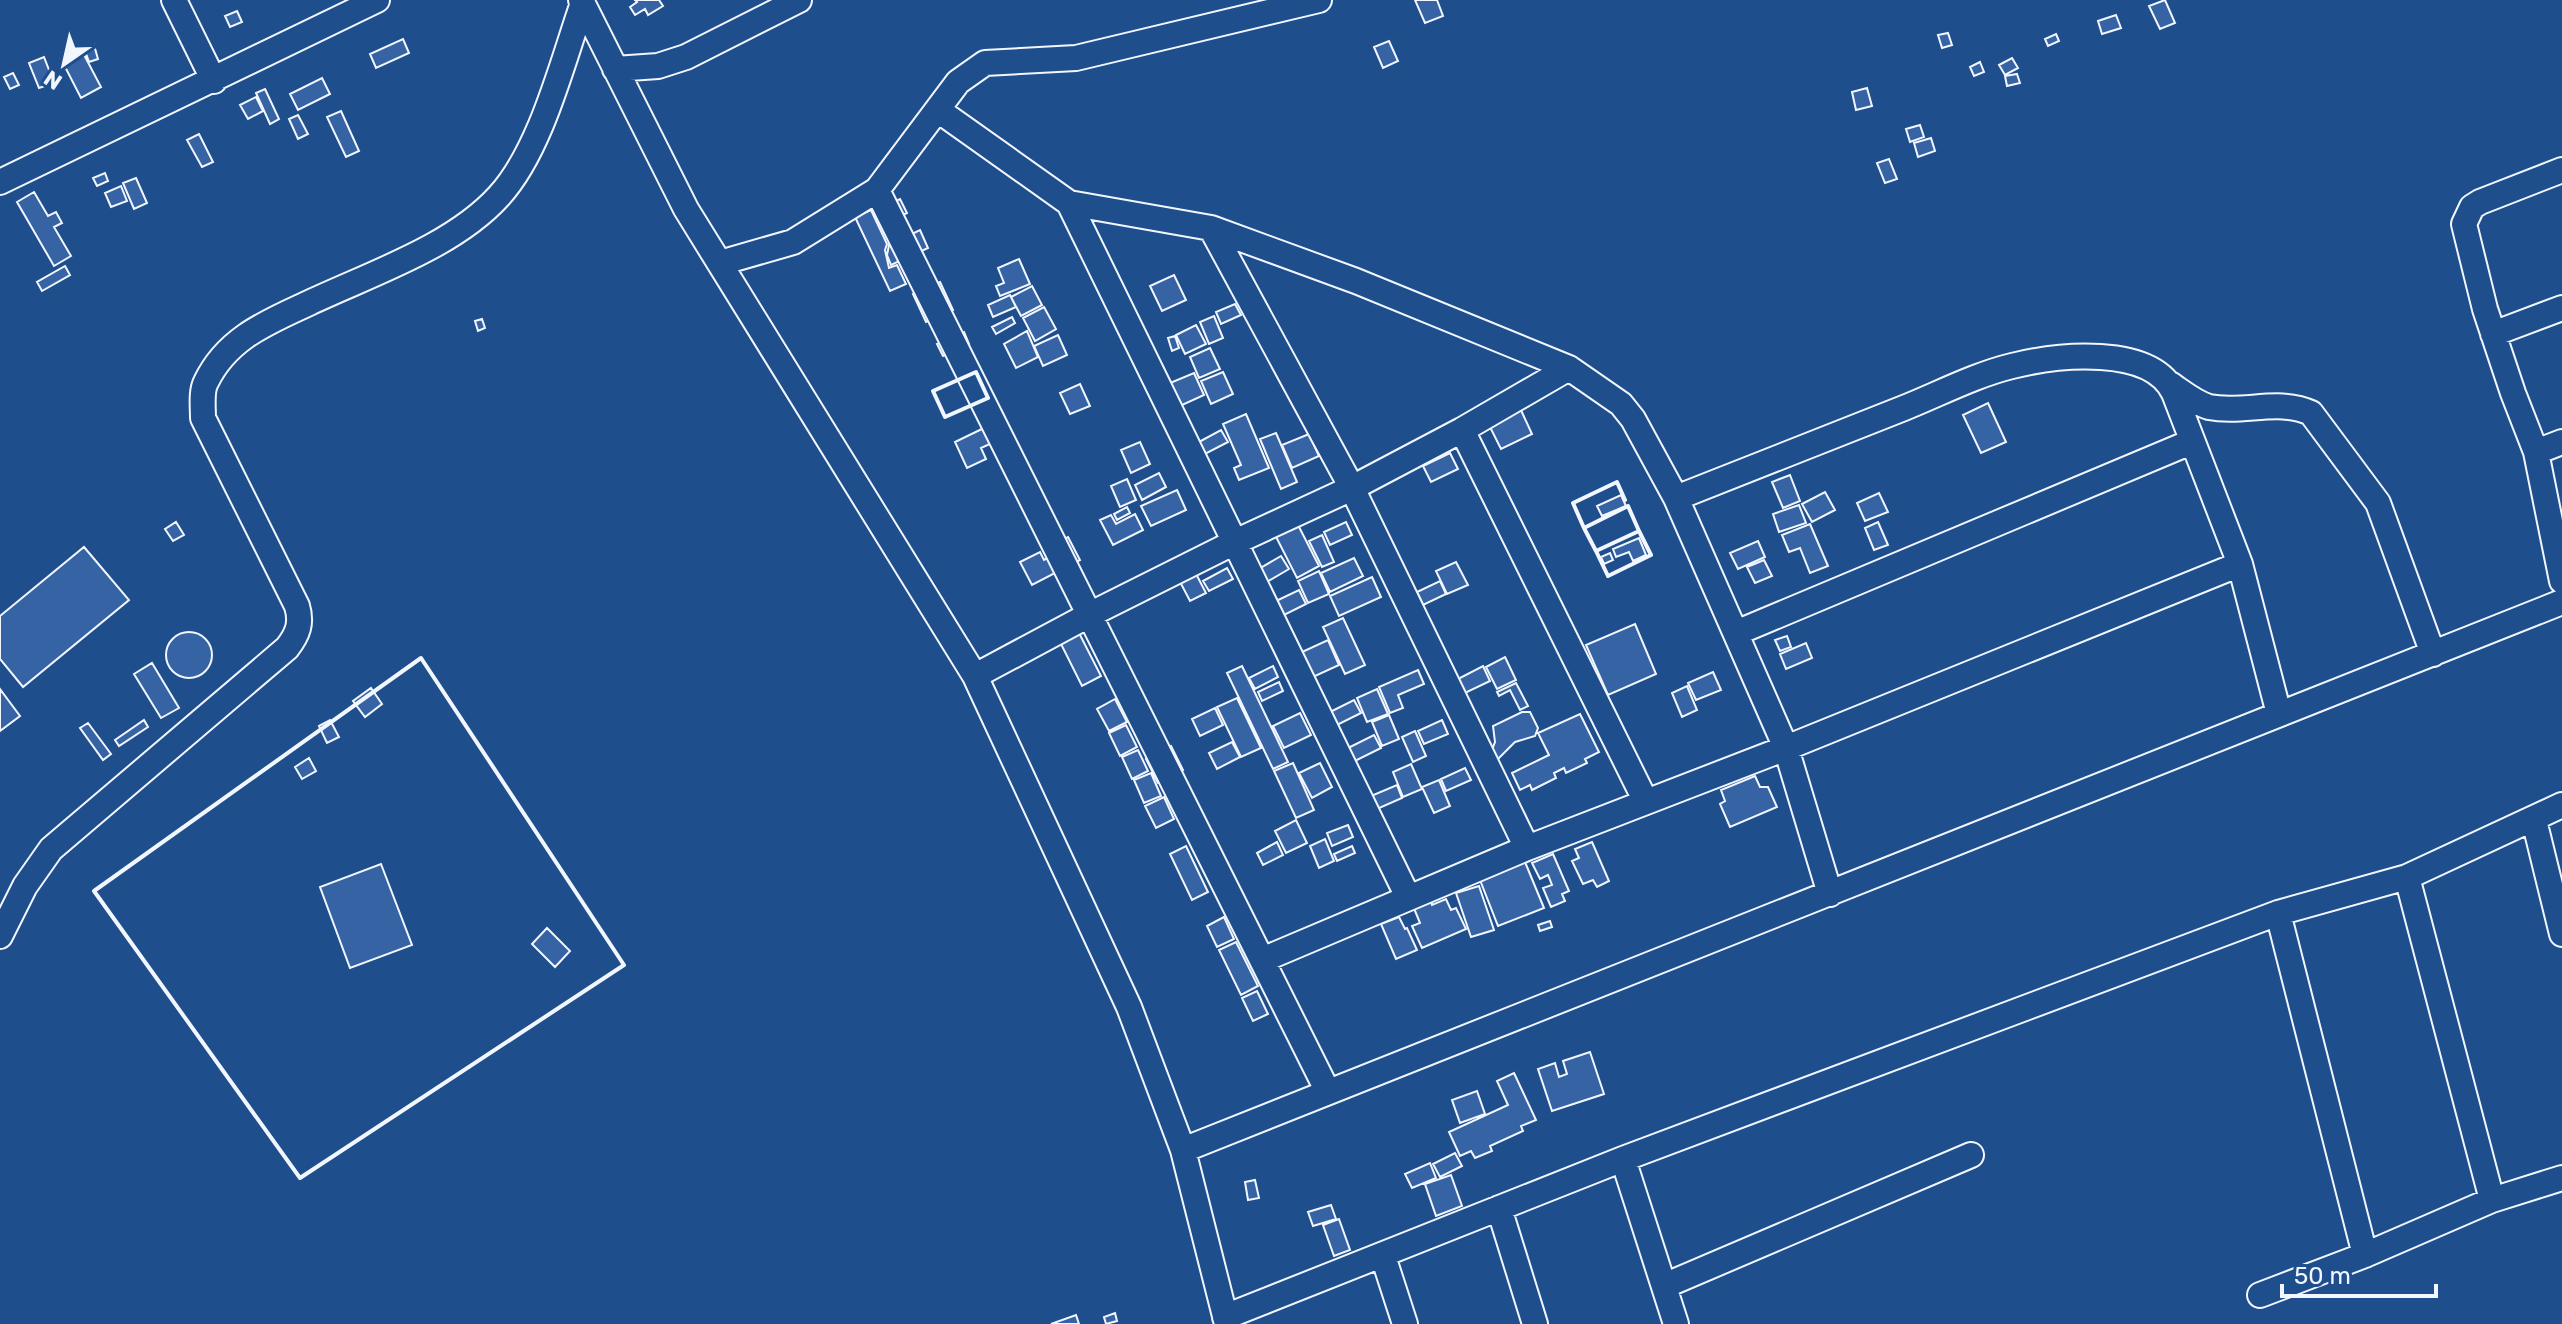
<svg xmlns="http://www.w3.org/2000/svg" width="2562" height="1324" viewBox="0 0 2562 1324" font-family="Rubik,sans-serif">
  <rect width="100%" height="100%" fill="#1f4e8c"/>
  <path fill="#3563a3" stroke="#f2f6ff" stroke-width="2" d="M635,0H659L663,6L648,15L645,9L635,15L630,7L637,2Z
    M1415,0H1437L1443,16L1425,23Z
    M2165,0L2175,23L2160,29L2149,6Z
    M237,11L242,22L230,27L225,16Z
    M2116,15L2121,28L2102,34L2098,21Z
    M1948,33L1952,45L1942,48L1938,35Z
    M2056,34L2059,41L2048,46L2045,39Z
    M403,39L409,53L376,68L370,54Z
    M1389,41L1398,61L1383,68L1374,47Z
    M94,45L98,59L89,62L84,48Z
    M81,49L101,87L81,98L61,59Z
    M44,57L54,83L39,88L29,63Z
    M2012,58L2018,68L2005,75L1999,65Z
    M1980,62L1984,72L1974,76L1970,67Z
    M13,73L19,85L10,89L4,77Z
    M2017,74L2020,83L2007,86L2005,76Z
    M322,78L330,94L298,110L290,94Z
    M1867,88L1872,106L1856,110L1852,92Z
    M265,89L279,119L270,124L256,93Z
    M256,97L263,111L248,119L240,105Z
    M341,111L359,151L346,157L327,117Z
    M298,115L308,134L298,139L289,119Z
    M1920,125L1924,137L1910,142L1906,129Z
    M199,134L213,162L202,167L187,140Z
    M1931,138L1935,151L1918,157L1914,143Z
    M1889,159L1897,179L1885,183L1877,163Z
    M105,173L108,181L97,186L93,178Z
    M136,178L147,203L134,209L123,183Z
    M121,186L127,201L111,207L105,193Z
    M34,192L48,216L56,212L62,223L54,227L71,256L54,266L17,202Z
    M900,199L907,213L883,224L877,210Z
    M871,210L887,244L885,250L889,268L897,265L906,284L890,291L855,217Z
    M920,230L928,248L891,265L887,255L889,245Z
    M1019,259L1030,284L1000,296L996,286L1004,283L998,268Z
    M65,266L70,275L42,291L37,282Z
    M1174,275L1186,300L1162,311L1150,286Z
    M940,282L953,310L926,322L913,294Z
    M1032,286L1042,305L1021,316L1011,297Z
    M1010,295L1016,307L993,317L988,305Z
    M1235,304L1241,315L1221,324L1216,312Z
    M1044,307L1056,329L1035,341L1023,318Z
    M1214,316L1223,338L1209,344L1200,322Z
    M1012,317L1015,323L996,334L992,327Z
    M482,319L485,328L478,331L475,321Z
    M1196,325L1206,344L1185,354L1176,335Z
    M1027,331L1038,357L1016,368L1004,344Z
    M964,332L969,344L943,356L937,344Z
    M1058,335L1067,355L1043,366L1034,346Z
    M1175,336L1179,348L1172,351L1168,338Z
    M1210,348L1220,369L1199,378L1190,357Z
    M1223,372L1233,394L1211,404L1201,381Z
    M1194,373L1204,395L1180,406L1170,383Z
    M1080,384L1090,406L1070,414L1060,393Z
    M1988,403L2006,442L1981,453L1963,415Z
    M1520,408L1532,434L1501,449L1488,423Z
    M1246,414L1269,468L1239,480L1234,468L1241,465L1223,424Z
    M986,427L992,443L981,448L986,459L967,468L955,442Z
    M1221,430L1228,442L1203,455L1197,443Z
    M1276,433L1297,482L1281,489L1260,439Z
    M1309,434L1319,456L1292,468L1282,445Z
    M1140,442L1150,464L1131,473L1121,450Z
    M1450,453L1458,469L1431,482L1423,466Z
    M1159,473L1166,487L1142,500L1135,485Z
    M1790,475L1800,501L1783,508L1772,482Z
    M1127,479L1136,500L1120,507L1111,486Z
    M1177,490L1186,510L1151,526L1141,506Z
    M1825,492L1835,510L1812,522L1802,504Z
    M1879,493L1888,512L1865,521L1857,503Z
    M1621,495L1626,506L1602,516L1597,506Z
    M1799,505L1806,523L1779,532L1773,514Z
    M1127,507L1130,513L1117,520L1114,514Z
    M1135,514L1143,530L1113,545L1100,520L1111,515L1116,524Z
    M1295,519L1319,566L1297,578L1273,531Z
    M176,522L184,535L173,541L165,529Z
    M1346,522L1352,535L1330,545L1324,532Z
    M1878,522L1888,545L1874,550L1865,528Z
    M1810,524L1828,566L1810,573L1800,548L1789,552L1782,535Z
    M1322,535L1334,562L1322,567L1309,541Z
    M1068,537L1080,560L1032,585L1020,562L1040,552L1044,560L1056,554L1051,546Z
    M1639,538L1646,555L1633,561L1629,552L1616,557L1613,549Z
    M1758,541L1765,557L1738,569L1730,553Z
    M84,547L129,600L23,687L0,659V616Z
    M1610,553L1613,560L1604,564L1601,557Z
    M1281,556L1289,569L1265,583L1257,570Z
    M1354,558L1363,576L1330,592L1321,573Z
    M1764,560L1772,576L1755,583L1747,567Z
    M1456,562L1468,585L1447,594L1436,571Z
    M1227,568L1233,579L1209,591L1203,581Z
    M1194,570L1206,593L1190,601L1178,578Z
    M1319,571L1329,594L1308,603L1298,581Z
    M1372,577L1381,597L1339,616L1330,596Z
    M1440,581L1446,594L1423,605L1417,592Z
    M1299,590L1306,604L1284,615L1276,601Z
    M1343,618L1365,665L1345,674L1323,627Z
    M1635,624L1656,674L1608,695L1586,645Z
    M1077,629L1101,676L1082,686L1058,638Z
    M166 655a23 23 0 1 1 46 0a23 23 0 1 1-46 0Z
    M1787,636L1791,647L1780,651L1775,640Z
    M1328,640L1339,665L1313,677L1302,652Z
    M1806,643L1812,658L1786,669L1780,654Z
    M1505,657L1516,680L1497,689L1486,667Z
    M152,663L179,708L161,718L134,674Z
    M1242,666L1288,762L1273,769L1227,673Z
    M1273,666L1278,677L1255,689L1249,678Z
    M1483,666L1490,681L1465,693L1458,679Z
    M1418,670L1424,684L1398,695L1403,708L1390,713L1379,687Z
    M1713,672L1721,690L1696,700L1688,683Z
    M1279,682L1283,691L1262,701L1258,692Z
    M1516,683L1528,706L1520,710L1510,690L1499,696L1497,692Z
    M1687,686L1697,710L1682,717L1672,693Z
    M371,688L382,704L365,717L353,701Z
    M0,689L20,716L0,731Z
    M1377,689L1388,714L1367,722L1357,698Z
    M1237,698L1261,748L1241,757L1217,707Z
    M1115,699L1127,722L1109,731L1097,709Z
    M1354,700L1361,713L1337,725L1330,712Z
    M1215,708L1223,725L1200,736L1192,719Z
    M1522,712H1530L1538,728L1535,736L1515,742L1496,761L1489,757L1495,742L1493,726Z
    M1300,713L1311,735L1284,748L1273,726Z
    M1580,714L1599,752L1585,759L1587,763L1566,773L1564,768L1554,773L1556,778L1532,790L1530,785L1520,790L1512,773L1549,755L1538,733Z
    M1389,715L1399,739L1382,746L1372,722Z
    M144,720L148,727L119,746L115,740Z
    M330,720L339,737L327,743L319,726Z
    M1442,720L1448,734L1424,744L1418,731Z
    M88,723L111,754L103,760L80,728Z
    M1126,725L1137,747L1120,756L1109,733Z
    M1415,731L1426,756L1413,762L1402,737Z
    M1374,735L1381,748L1355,761L1348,748Z
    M1232,742L1240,757L1217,769L1209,753Z
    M1171,746L1183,770L1158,783L1146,759Z
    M1138,750L1148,771L1132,779L1122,757Z
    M309,758L316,771L302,779L295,767Z
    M1293,763L1314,810L1296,818L1274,771Z
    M1320,763L1332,787L1312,798L1299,773Z
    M1411,764L1422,789L1403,797L1393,772Z
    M1465,768L1471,780L1446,791L1441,779Z
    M1151,773L1161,796L1144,803L1134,780Z
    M1755,776L1760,787H1768L1777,807L1730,827L1720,804L1725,801L1721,790Z
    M1439,780L1450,806L1434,813L1422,787Z
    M1397,785L1402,798L1377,809L1371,796Z
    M1164,797L1174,819L1156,828L1145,806Z
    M1296,820L1307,843L1286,853L1275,831Z
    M1348,825L1353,837L1332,846L1327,833Z
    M1325,839L1334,861L1319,868L1310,846Z
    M1277,842L1283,855L1263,865L1257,853Z
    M1592,842L1609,881L1597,887L1593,880L1583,884L1572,861L1579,858L1575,849Z
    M1186,846L1208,892L1192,900L1170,854Z
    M1352,846L1355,853L1337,861L1334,854Z
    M1553,854L1569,891L1562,894L1565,901L1551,907L1543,888L1552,885L1548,875L1540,879L1532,863Z
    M1525,862L1544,908L1498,926L1480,880Z
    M381,864L412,945L350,968L320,887Z
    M1479,886L1494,930L1471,937L1456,893Z
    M1430,899L1432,905L1446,899L1451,910L1456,908L1466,929L1422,948L1412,926L1420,923L1413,906Z
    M1224,917L1234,939L1217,947L1207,926Z
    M1399,917L1405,929L1407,928L1417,950L1396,959L1381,924Z
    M1550,921L1552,927L1540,931L1538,925Z
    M547,928L570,951L555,967L532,944Z
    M1236,942L1258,986L1241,995L1219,950Z
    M1257,991L1268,1014L1253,1021L1242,998Z
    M1590,1052L1604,1094L1552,1111L1538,1069L1555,1063L1559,1077L1567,1074L1563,1061Z
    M1514,1073L1536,1120L1521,1126L1523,1131L1490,1146L1492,1151L1475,1158L1471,1151L1460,1156L1449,1132L1508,1105L1497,1081Z
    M1477,1091L1485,1114L1460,1123L1452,1100Z
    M1455,1153L1462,1166L1440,1177L1433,1164Z
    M1430,1163L1436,1178L1412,1188L1405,1174Z
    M1451,1175L1462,1206L1436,1216L1425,1184Z
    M1255,1180L1259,1198L1248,1200L1245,1182Z
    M1331,1205L1336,1219L1313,1226L1308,1212Z
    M1339,1219L1350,1250L1334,1256L1323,1225Z
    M1115,1313L1117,1321L1106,1324L1104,1317Z
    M1076,1315L1079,1324H1051Z"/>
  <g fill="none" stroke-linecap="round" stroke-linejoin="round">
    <defs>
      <path id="minor" d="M174,0L214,81
        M581,0L686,209L975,676L1129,1007L1183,1150L1227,1324
        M615,69L658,66L686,57L799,0
        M938,110L1069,203L1408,897
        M2562,170L2480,202L2472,207L2464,224L2485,309L2513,393L2536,452L2562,581
        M0,182L377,0
        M877,190L1328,1092
        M1069,203L1211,228L1356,281L1569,368L1621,404L1633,419L1676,498L1786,748L1830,894
        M1211,228L1352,488L1527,848
        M720,263L793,242L877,190L958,82L985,63L1076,58L1319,0
        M2493,334L2562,308
        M2170,384C2182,392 2195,403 2209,407C2243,414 2279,398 2311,413L2378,503L2433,654
        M1462,430L1646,802
        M2536,452L2562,442
        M1676,498C1752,468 1828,438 1904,408C1939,394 1975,375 2012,366C2056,355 2151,344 2174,393L2240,564L2279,714
        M1736,633L2191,442
        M975,676L1089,615L1233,543L1352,488L1462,430L1569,368
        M2534,820L2562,934
        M2407,877L2492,1200
        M2278,913L2365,1255
        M0,936L25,886L51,849L287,648C298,634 302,623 297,606L203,418C203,407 201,391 206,382C227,338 268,322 309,303C370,274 453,247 499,196C541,150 562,63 583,3
        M1262,960L1527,848L1786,748L2240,564
        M1183,1150L2562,602
        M1623,1159L1676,1324
        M1499,1208L1535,1324
        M1383,1256L1405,1324
        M1664,1286L1971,1155
        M2260,1295L2365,1255L2492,1200L2562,1178
        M1225,1317L1623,1159L2278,913L2407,877L2562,805"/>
    </defs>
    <use href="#minor" stroke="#f2f6ff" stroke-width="28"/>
    <use href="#minor" stroke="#1f4e8c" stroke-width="24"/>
    <path stroke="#f2f6ff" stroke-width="4" d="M976,372L988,398L945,417L933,391Z
      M1584,528L1573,503L1617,482L1625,500
      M1639,531L1651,555L1608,576L1596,551Z
      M1596,551L1584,528L1628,506L1639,531
      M421,658L624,965L300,1178L94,891Z"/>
  </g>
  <g transform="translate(64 64) rotate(214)" stroke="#1f4e8c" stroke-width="6" paint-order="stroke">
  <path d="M0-6L14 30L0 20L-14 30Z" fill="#f2f6ff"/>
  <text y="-12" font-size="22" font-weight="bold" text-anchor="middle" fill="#f2f6ff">N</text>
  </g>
  <path d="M2282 1284v12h154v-12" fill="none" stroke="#f2f6ff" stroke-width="4"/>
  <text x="2294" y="1284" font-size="24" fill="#f2f6ff" stroke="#1f4e8c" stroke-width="6" paint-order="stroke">50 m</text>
</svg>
